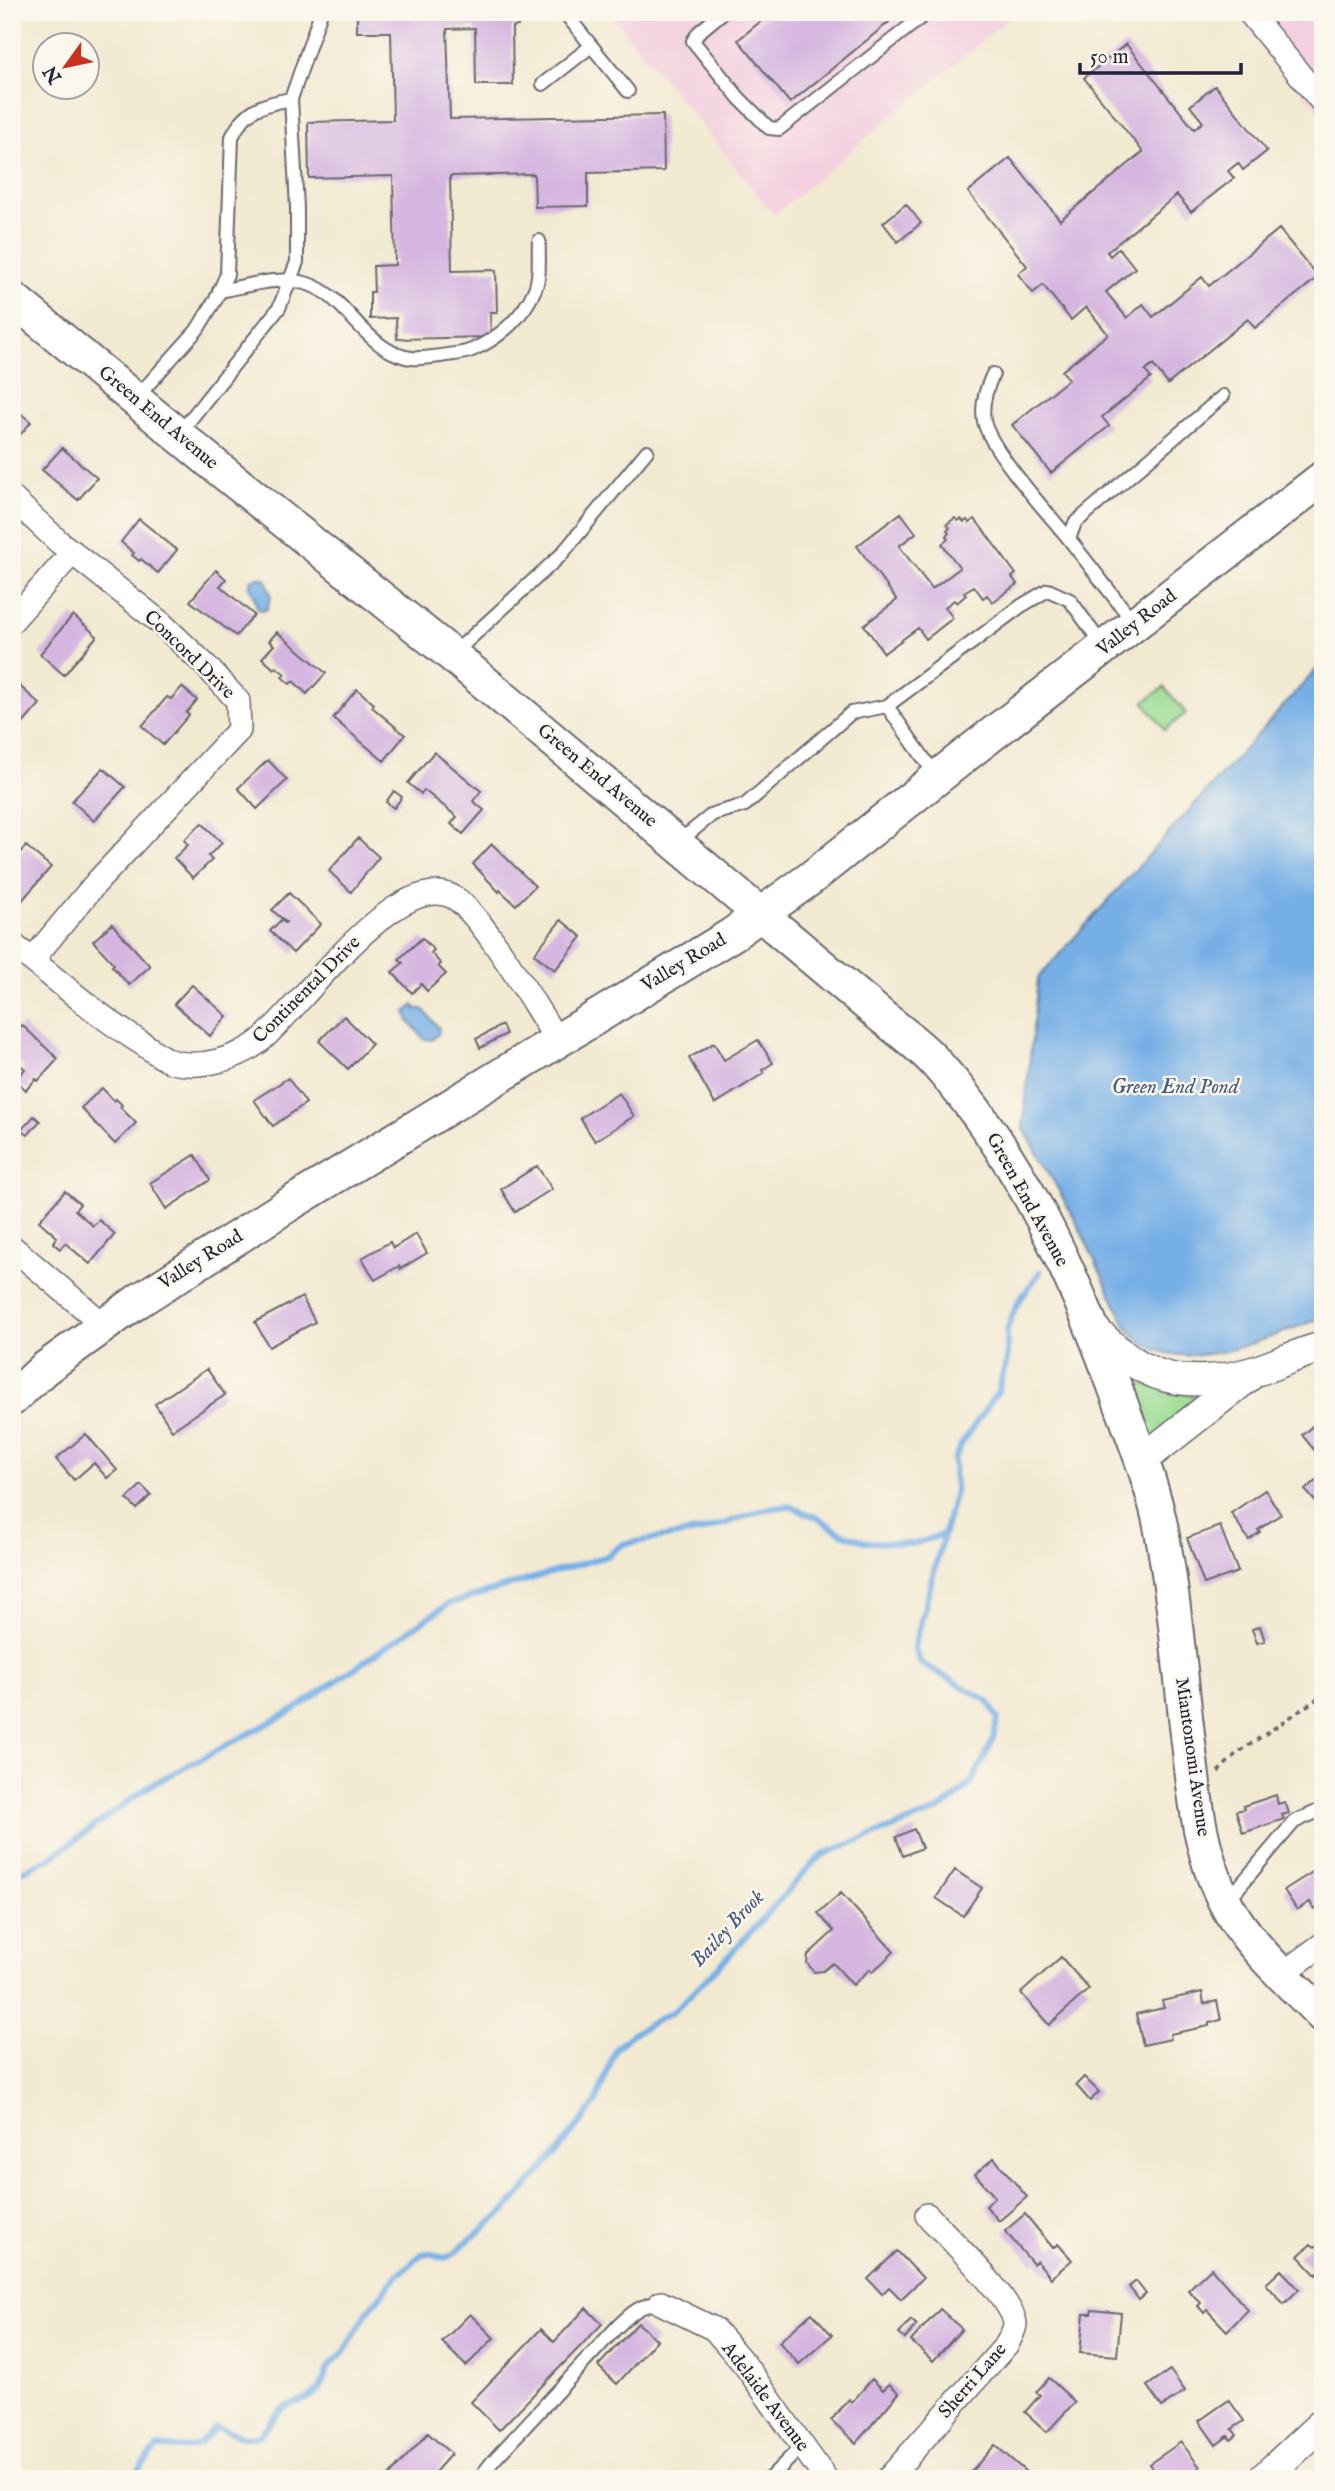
<svg xmlns="http://www.w3.org/2000/svg" width="1335" height="2491" viewBox="0 0 1335 2491" font-family="'IM FELL English',serif">
  <rect width="100%" height="100%" fill="#fbf7ec"/>
  <filter id="ink" filterUnits="userSpaceOnUse"><feTurbulence type="fractalNoise" baseFrequency=".0143" numOctaves="2"/><feDisplacementMap in="SourceGraphic" scale="14" xChannelSelector="R" yChannelSelector="G"/><feConvolveMatrix kernelMatrix="1 2 1 2 8 2 1 2 1" color-interpolation-filters="sRGB"/></filter>
  <filter id="wash" filterUnits="userSpaceOnUse"><feTurbulence type="fractalNoise" baseFrequency=".00686" numOctaves="4" result="noise"/><feDisplacementMap in="SourceGraphic" scale="28" xChannelSelector="R" yChannelSelector="G"/><feGaussianBlur stdDeviation="1.57" result="paint"/><feColorMatrix in="noise" values="0 0 0 0 0 0 0 0 0 0 0 0 0 0 0 0 0 1.4 0 .05"/><feComposite in="paint" operator="in"/></filter>
  <g filter="url(#wash)">
    <rect width="100%" height="100%" fill="#f2e9d1"/>
    <path fill="#f3cfdf" d="M609,12H1017L774,215Z
      M1234,12H1323V116Z"/>
    <path fill="#9bdc93" stroke="#5e7f67" stroke-width="2" d="M1164,687L1186,713L1165,730L1144,702Z
      M1148,1384L1196,1397L1200,1401L1151,1443L1132,1392L1141,1385Z"/>
    <path fill="#76afe6" stroke="#4c6890" stroke-width="2" d="M258,577L266,579L271,596L267,609L263,611L257,608L254,594L249,587L251,580Z
      M1323,662V1317C1275,1335 1200,1372 1150,1347C1140,1342 1133,1334 1126,1326L1077,1223L1023,1127L1038,978Z
      M414,1005L416,1009H423L439,1028L438,1034L432,1040L424,1039L409,1021L406,1012Z"/>
    <g fill="none" stroke-linecap="round" stroke-linejoin="round">
      <path stroke="#76afe6" stroke-width="6" d="M12,1875L49,1859L151,1785L294,1710L448,1604L607,1556L623,1544L703,1531L766,1509L789,1506L818,1518L841,1533L867,1542L914,1544L944,1534
        M123,2479L138,2471L157,2447L189,2448L199,2444L216,2427L244,2437L259,2436L280,2411L290,2405L307,2399L320,2390L328,2368L345,2351L368,2311L396,2277L422,2254L429,2253L445,2258L454,2254L463,2245L506,2210L550,2161L595,2104L616,2048L632,2034L674,2011L726,1959L815,1861L826,1853L937,1811L954,1799L972,1782L992,1742L998,1719L988,1701L921,1663L914,1648L955,1491L954,1460L961,1445L998,1391L1007,1360V1329L1017,1304L1040,1272"/>
    </g>
    <g id="blocks">
      <path fill="#d5b6e0" d="M357,12H512V15H517L518,26L512,27L513,85H476L475,28L447,29L450,119L663,115L664,171L588,173V206L535,207L534,174L450,176L452,271L496,270L497,312H490L491,337L397,339L396,318L370,319V292H374L373,266L395,265L393,176L309,178L308,122L393,120L391,32H357Z
        M772,12H881L889,22L790,103L738,40Z
        M1126,44L1194,129L1203,122L1190,106L1215,86L1267,151L1243,170L1238,163L1228,171L1234,178L1191,212L1177,195L1107,252L1110,256L1119,248L1135,268L1106,292L1127,318L1143,304L1153,317L1202,277L1209,286L1279,229L1318,277L1255,328L1248,319L1168,384L1153,365L1145,371L1151,378L1102,417L1109,426L1051,473L1012,425L1069,379L1062,371L1108,334L1086,307L1071,320L1043,285L1033,293L1018,274L1027,266L968,192L1010,158L1060,220L1143,152L1084,78Z
        M906,204L921,223L898,242L883,223Z
        M12,406L31,422L14,442L12,440Z
        M62,448L97,478L78,500L42,470Z
        M901,513L916,533L899,546L932,589L960,568L942,544L948,539L946,536L949,533L947,530L950,528L947,524L955,518L958,521L961,519L964,522L967,520L969,523L975,519L1016,574L1012,577L1017,584L993,602L987,595L983,598L974,586L964,592L966,595L957,603L954,600L945,607L953,618L926,639L918,628L884,653L864,625L897,600L857,546Z
        M139,519L177,550L158,573L141,559L139,561L132,555L134,553L121,542Z
        M216,570L226,579L220,586L254,615L236,636L190,601Z
        M73,615L97,636L64,675L40,654Z
        M277,632L326,673L307,694L293,681L290,684L282,677L285,674L276,667L274,669L262,658L274,645L269,641Z
        M15,682L40,704L12,736V686Z
        M182,687L197,700L186,713L189,715L163,745L142,726L167,697L171,699Z
        M357,689L374,704L372,707L405,735L384,761L333,718Z
        M434,752L481,791L473,801L484,810L463,834L451,824L457,817L424,790L421,794L408,783Z
        M268,760L287,780L257,809L238,788Z
        M103,768L125,787L94,821L72,801Z
        M394,791L402,797L394,808L386,802Z
        M202,823L222,843L208,856L212,860L193,878L174,858L188,845L184,840Z
        M358,838L379,857L351,892L329,871Z
        M492,844L535,886L516,905L500,890L499,892L473,864Z
        M26,846L51,867L19,904L12,898V862Z
        M289,893L321,924L293,953L270,931L281,920L285,923L286,922L272,910Z
        M561,920L582,937L555,970L534,954Z
        M112,924L150,966L129,985L112,966L114,964L93,941Z
        M422,938L434,950L431,953L441,964L438,966L446,974L427,991L421,984L412,993L392,972L403,963L399,959Z
        M192,985L227,1016L210,1036L174,1004Z
        M344,1016L372,1044L348,1069L319,1041Z
        M22,1025L58,1059L38,1081L36,1079L26,1090L15,1080L25,1069L12,1057V1036Z
        M502,1025L506,1034L480,1048L476,1039Z
        M758,1040L773,1063L762,1070L764,1073L715,1104L689,1058L714,1043L724,1060Z
        M288,1078L306,1103L273,1126L254,1100Z
        M102,1088L114,1101L116,1099L122,1105L120,1107L136,1123L115,1144L81,1108Z
        M619,1093L634,1116L595,1141L580,1118Z
        M34,1116L40,1121L28,1135L21,1130Z
        M195,1155L210,1180L166,1209L150,1183Z
        M537,1166L552,1189L515,1212L501,1189Z
        M65,1191L80,1204L75,1210L93,1226L99,1220L115,1234L90,1264L65,1243L60,1249L53,1243L57,1237L39,1221Z
        M416,1234L427,1253L400,1269L399,1266L375,1280L362,1258L390,1242L393,1248Z
        M302,1297L315,1322L269,1347L255,1322Z
        M207,1369L225,1395L172,1430L155,1404Z
        M1323,1417V1461L1302,1435Z
        M86,1434L117,1470L107,1478L94,1463L74,1480L56,1459Z
        M1319,1478L1323,1482V1510L1305,1490Z
        M141,1485L151,1495L137,1509L127,1499Z
        M1265,1490L1281,1514L1258,1530L1260,1532L1249,1540L1231,1513Z
        M1220,1526L1238,1572L1204,1584L1187,1538Z
        M1260,1626L1265,1641L1257,1643L1252,1629Z
        M1276,1795L1278,1804L1285,1802L1289,1813L1282,1815L1284,1819L1243,1833L1236,1811L1244,1809L1243,1806Z
        M914,1829L922,1848L903,1856L896,1837Z
        M1322,1866L1323,1903L1314,1909L1310,1902L1297,1910L1284,1890Z
        M955,1870L982,1888L963,1916L936,1898Z
        M841,1893L894,1952L872,1972L870,1969L853,1985L833,1963L823,1971L814,1972L807,1963L808,1955L834,1931L818,1913Z
        M1061,1957L1089,1989L1049,2025L1021,1993Z
        M1202,1992L1204,2004L1217,2001L1221,2020L1209,2023V2026L1170,2034L1171,2039L1143,2045L1136,2014L1164,2008L1162,2001Z
        M1084,2077L1099,2092L1090,2101L1076,2085Z
        M994,2158L1027,2197L999,2221L986,2206L995,2197L975,2174Z
        M1025,2214L1053,2248L1058,2244L1072,2260L1051,2278L1037,2261L1033,2264L1005,2231Z
        M1323,2240V2268L1316,2275L1298,2256L1311,2244L1315,2247Z
        M897,2251L923,2278L901,2299L889,2287L882,2294L868,2279Z
        M1211,2268L1248,2310L1227,2331L1207,2310L1204,2313L1198,2306L1201,2303L1188,2290Z
        M1281,2270L1299,2289L1284,2304L1266,2284Z
        M1136,2281L1146,2294L1139,2300L1129,2287Z
        M586,2308L602,2324L499,2430L471,2402L541,2329L554,2342Z
        M940,2309L962,2329L933,2361L911,2341Z
        M1092,2310L1121,2313L1117,2356L1080,2353L1084,2314H1091Z
        M812,2313L832,2335L799,2364L779,2342Z
        M470,2314L494,2338L466,2366L442,2342Z
        M911,2320L917,2325L905,2339L899,2334Z
        M638,2323L657,2340L617,2384L598,2366Z
        M1170,2370L1185,2391L1162,2407L1147,2386Z
        M1049,2378L1075,2402L1047,2432L1025,2412L1040,2395L1036,2392Z
        M872,2379L883,2390L889,2384L899,2393L856,2443L831,2420L849,2399L852,2402Z
        M1229,2400L1244,2421L1232,2429L1237,2435L1231,2440L1228,2436L1216,2445L1199,2421Z
        M428,2433L451,2454L429,2479H386Z
        M1181,2442L1200,2467L1184,2479H1153L1157,2476L1149,2464Z
        M995,2445L1026,2472L1021,2479H968L966,2477Z"/>
    </g>
  </g>
  <g filter="url(#ink)">
    <use href="#blocks" fill-opacity="0" stroke="#6b6870" stroke-width="2"/>
    <g fill="none" stroke-linecap="round" stroke-linejoin="round">
      <defs>
        <path id="service" d="M564,12L628,91
          M723,12L699,32L693,41L739,98L769,128L779,129L928,12
          M543,84L590,47
          M291,99L321,12
          M219,291C248,286 280,275 308,284C341,295 356,330 385,348C405,361 418,359 441,356C451,354 463,354 472,350C500,338 524,316 535,289C541,276 538,255 539,241
          M993,374C986,389 981,404 984,421C990,450 1048,513 1069,539
          M136,398L197,330L216,299L227,274L232,137C246,108 261,105 291,99L297,208V262L279,308L178,435
          M1135,624L1069,539L1075,523L1223,396
          M452,655L561,555L647,451
          M887,706L937,777
          M677,843L713,814L745,805L851,713L887,706L1021,606L1048,590L1070,600L1103,646
          M1228,1900L1294,1822L1323,1809
          M479,2479L493,2461L617,2327C630,2314 642,2303 661,2303
          M769,2479L802,2446"/>
        <path id="minor" d="M1249,12L1323,103
          M12,498L59,542L162,624L206,666L238,701L239,730L96,883L32,960
          M12,621L73,552
          M12,944C55,978 96,1015 143,1044C151,1049 161,1058 170,1061C199,1070 237,1059 260,1041C300,1008 394,871 451,896C479,908 537,1010 557,1040
          M12,1247L104,1325
          M1282,1974L1323,1944
          M661,2303L714,2329L745,2365L826,2479
          M888,2479L1007,2344C1010,2338 1015,2330 1015,2324C1014,2300 946,2235 927,2215"/>
        <path id="tertiary" d="M1094,1330C1110,1344 1126,1359 1146,1369C1180,1387 1227,1381 1262,1369C1282,1362 1302,1352 1323,1347
          M1141,1461L1249,1376
          M1263,2479L1323,2423"/>
        <path id="secondary" d="M12,298L218,468L452,655L880,1015C898,1030 920,1045 936,1063C1021,1157 1074,1275 1117,1393C1133,1437 1152,1482 1161,1528C1175,1600 1180,1674 1189,1747C1195,1799 1200,1853 1224,1900C1245,1943 1290,1982 1323,2016
          M12,1399L44,1369L138,1301L288,1205L733,934L811,878L977,746L1323,478"/>
      </defs>
      <use href="#service" stroke="#6b6870" stroke-width="16"/>
      <use href="#minor" stroke="#6b6870" stroke-width="26"/>
      <use href="#tertiary" stroke="#6b6870" stroke-width="33"/>
      <use href="#secondary" stroke="#6b6870" stroke-width="37"/>
      <path stroke="#6b6870" stroke-width="3.5" stroke-dasharray="5 5" stroke-linecap="butt" d="M1218,1772L1236,1754L1323,1695"/>
      <use href="#service" stroke="#fff" stroke-width="12"/>
      <use href="#minor" stroke="#fff" stroke-width="23"/>
      <use href="#tertiary" stroke="#fff" stroke-width="30"/>
      <use href="#secondary" stroke="#fff" stroke-width="33"/>
    </g>
  </g>
  <g text-anchor="middle" dominant-baseline="central" stroke-width="5" stroke-linejoin="round" paint-order="stroke">
    <g font-size="19" fill="#22223b" stroke="#fbf7ec">
      <text transform="translate(158 418) rotate(40)">Green End Avenue</text>
      <text transform="translate(1137 623) rotate(-38)">Valley Road</text>
      <text transform="translate(189 655) rotate(44)">Concord Drive</text>
      <text transform="translate(597 776) rotate(40)">Green End Avenue</text>
      <text transform="translate(684 963) rotate(-31)">Valley Road</text>
      <text transform="translate(307 990) rotate(-45)">Continental Drive</text>
      <text transform="translate(1027 1200) rotate(61)">Green End Avenue</text>
      <text transform="translate(201 1260) rotate(-32)">Valley Road</text>
      <text transform="translate(1192 1757) rotate(82)">Miantonomi Avenue</text>
      <text transform="translate(973 2381) rotate(-49)">Sherri Lane</text>
      <text transform="translate(765 2397) rotate(53)">Adelaide Avenue</text>
    </g>
    <g font-size="21" font-style="italic" fill="#445a7f" stroke="#fbf7ec">
      <text x="1175" y="1087">Green End Pond</text>
      <text transform="translate(728 1929) rotate(-47)">Bailey Brook</text>
    </g>
  </g>
  <rect width="1335" height="2491" fill="none" stroke="#fbf7ec" stroke-width="42"/>
  <g transform="translate(66 66) rotate(237)"><circle r="33" fill="#fbf7ec" stroke="#a4a2a5" stroke-width="2"/>
  <path d="M0-5L12 26L0 18L-12 26Z" fill="#c8321e"/>
  <text y="-10" font-size="19" font-weight="bold" text-anchor="middle" fill="#22223b">N</text>
  </g>
  <path d="M1080 63v10h161v-10" fill="none" stroke="#22223b" stroke-width="3.5"/>
  <text x="1090" y="63" font-size="21" fill="#22223b" stroke="#fbf7ec" stroke-width="5" paint-order="stroke">50 m</text>
</svg>
